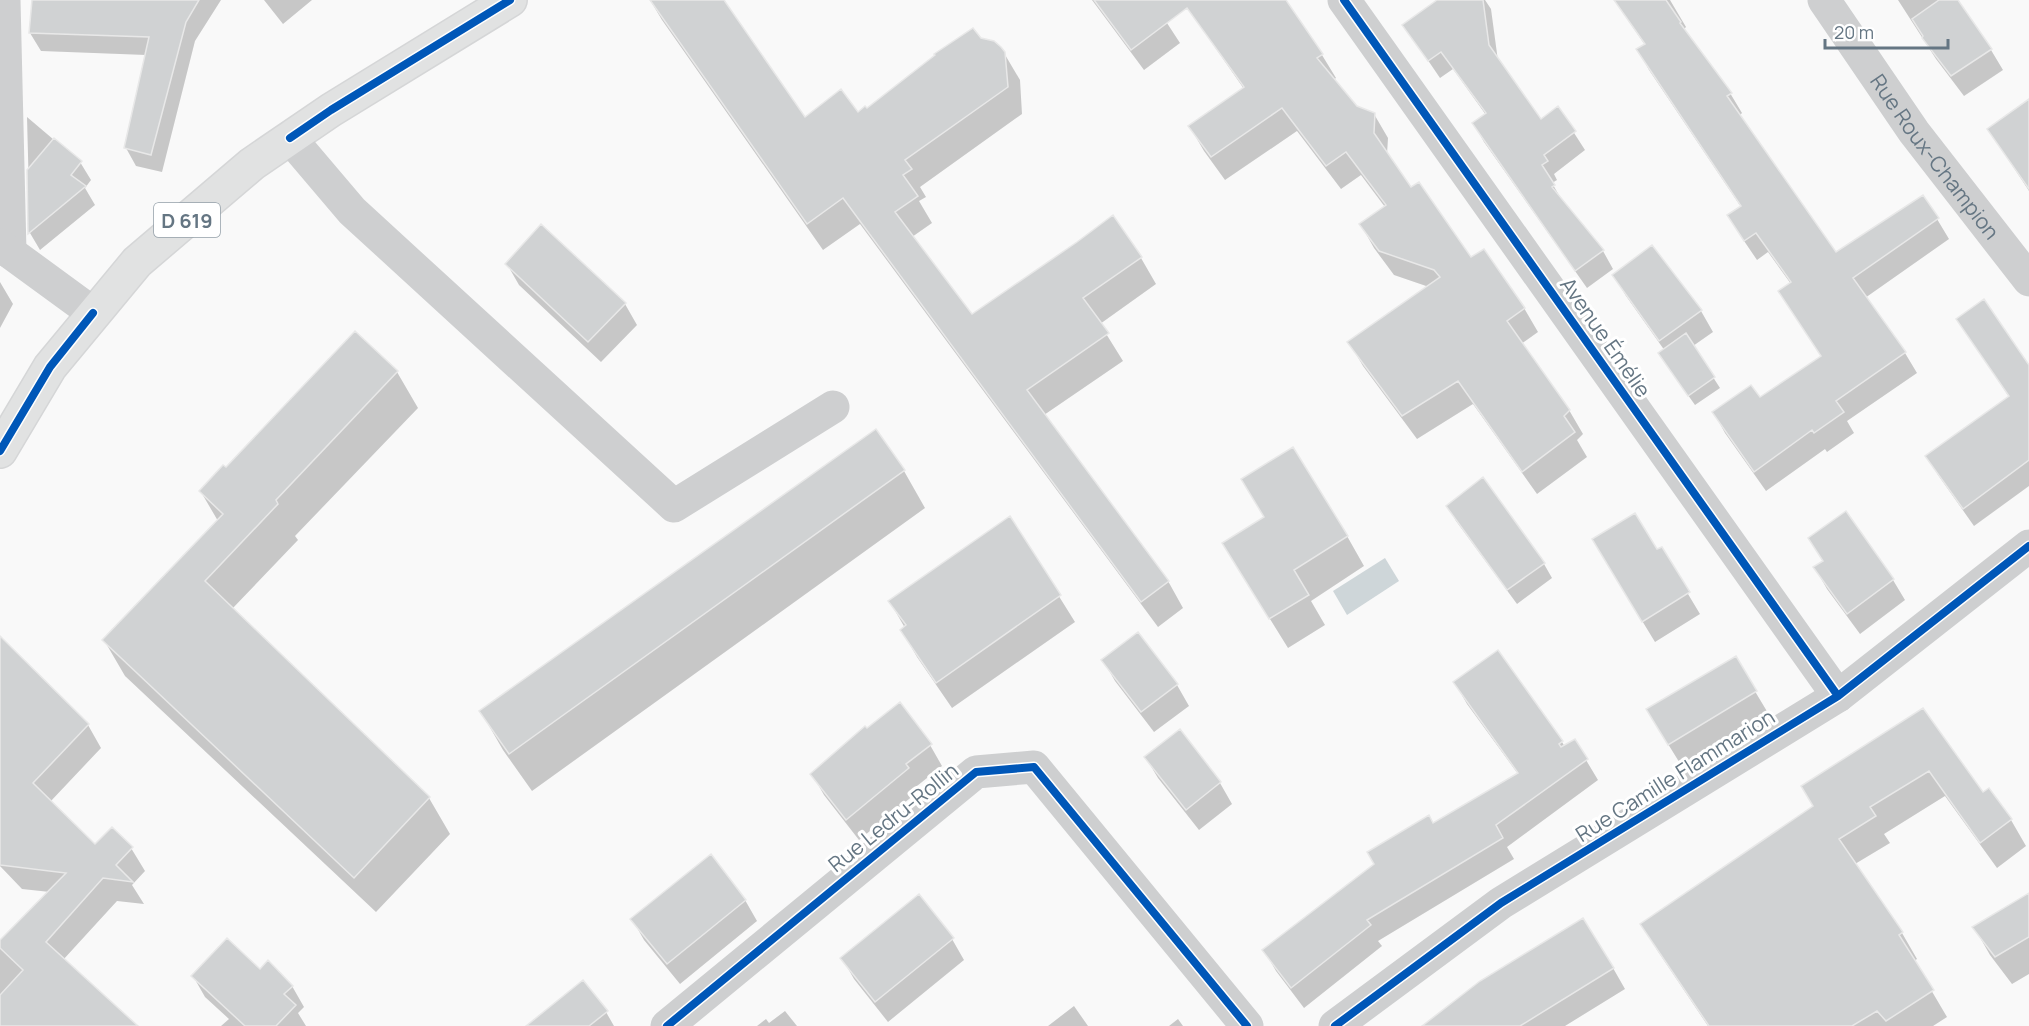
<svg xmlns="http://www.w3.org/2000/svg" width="2029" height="1026" viewBox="0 0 2029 1026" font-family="Manrope,sans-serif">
  <rect width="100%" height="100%" fill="#f9f9f9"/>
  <path fill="#ced6d9" d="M1385,558L1399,581L1347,615L1333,591Z"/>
  <path fill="#0003" d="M33,0H221L195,41L162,172L136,166L126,148L146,55L41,51L30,33Z
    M264,0H312L283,24Z
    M650,0H723L805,119L857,114L980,39L1004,53L1020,80L1022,114L920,187L926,197L919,201L932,223L912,237L971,316L1141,258L1156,284L1100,324L1123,361L1044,415L1168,581L1183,608L1158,627L860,224L823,250L662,20Z
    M1092,0H1152L1180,43L1144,70Z
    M1182,0H1285L1322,55L1336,78L1333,80L1356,108L1374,114L1388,138L1387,154L1411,189L1471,259L1524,308L1538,332L1521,344L1569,410L1583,434L1577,440L1587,457L1537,494L1473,404L1417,439L1363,366L1349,342L1429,287L1394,275L1374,248L1361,225L1385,207L1361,175L1341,189L1297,131L1225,180L1204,151L1190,127L1244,89Z
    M1439,0H1485L1491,9L1498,61L1540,121L1558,108L1585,150L1554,174L1557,180L1552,183L1564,204L1603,251L1613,269L1587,288L1484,142L1474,124L1486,115L1453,69L1440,78L1404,25Z
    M1614,0H1670L1686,27L1684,29L1730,93L1742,113L1739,116L1835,254L1937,219L1949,239L1865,298L1905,353L1917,373L1847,421L1854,433L1827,452L1825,449L1766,491L1725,433L1714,413L1759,399L1822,358L1791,284L1768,252L1757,260L1740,235L1741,207L1649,70L1638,50L1645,45Z
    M1898,0H1956L1991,50L2003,70L1964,96L1936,59Z
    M2029,101V191L1989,130Z
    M27,117L80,162L91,180L85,188L95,205L40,250L30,233Z
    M507,264L625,304L637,325L601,362L519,285Z
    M1614,276L1701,311L1713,332L1693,346L1720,388L1695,405L1666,364L1665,351L1626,296Z
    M0,282L13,304L0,328Z
    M1958,319L2029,367V486L1974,526L1938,475L1927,456L2009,397Z
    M355,333L397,372L418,408L295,536L298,540L232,609L429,798L450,834L376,912L125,676L104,640L218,521L201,492L226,469Z
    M904,471L925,508L532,791L503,750L481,712Z
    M1448,506L1544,564L1552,578L1517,604L1456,521Z
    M1010,518L1075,622L952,708L917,657L902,631L905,628L890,602Z
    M1347,536L1364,566L1311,601L1325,625L1288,648L1242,574Z
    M1810,539L1893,580L1905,600L1860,634L1827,589L1815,568L1823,562Z
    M1661,549L1700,614L1655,642L1605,560L1657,551Z
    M1138,634L1177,685L1189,706L1154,732L1115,681L1103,660Z
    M0,651L88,725L101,748L50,802L95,847L131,848L145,871L132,885L144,904L117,901L63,960L136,1026H0V942L50,892L22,889L0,866Z
    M1735,658L1768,713L1681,765L1660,731Z
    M1455,683L1562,742L1565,747L1586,760L1598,780L1507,847L1514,859L1378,941L1382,946L1304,1008L1276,971L1264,950L1433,825L1518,774L1467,704Z
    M900,704L930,745L942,766L917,786L920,790L859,840L824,795L812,774Z
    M1923,710L1983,794L1988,790L2011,820L2026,846L1997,868L1945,796L1884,834L1890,843L1855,864L1902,933L1917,959L1914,961L1947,1017L1933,1026H1708L1657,950L1642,924L1815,807Z
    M1180,731L1220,783L1232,804L1199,830L1158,778L1146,758Z
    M2029,894V974L2012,984L1990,955L1974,927Z
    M745,900L757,921L680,984L644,940L632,919Z
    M952,939L964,960L888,1022L854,979L842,958Z
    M1613,968L1625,989L1565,1026H1426Z
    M260,971L292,986L304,1007L298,1013L306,1026H221L229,1019L205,997L193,976Z
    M1074,1006L1088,1026H1048Z
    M785,1011L797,1026H757L766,1019L769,1023Z
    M606,1012L614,1026H528Z
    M1178,1019L1183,1026H1169Z"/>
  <path fill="#d0d2d3" stroke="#e8e8e8" stroke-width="1.5" d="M32,0H199L186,22L151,155L124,148L149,37L29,33Z
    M650,0H724L805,117L841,89L858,112L865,106L867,108L935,55L934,54L973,28L981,38L994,41L1001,47L1005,52L1008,87L905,160L912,169L903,175L918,196L895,212L972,314L1077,242L1113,215L1142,257L1083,298L1109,333L1027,390L1169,581L1141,602L843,198L807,224Z
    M1094,0H1286L1323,54L1317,58L1357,106L1375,113L1374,133L1411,187L1419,182L1471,257L1484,249L1525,308L1507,321L1570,410L1564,416L1575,432L1522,472L1458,381L1402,416L1347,342L1440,277L1434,270L1379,251L1359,224L1386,205L1346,152L1326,166L1282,108L1211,157L1188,126L1244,87L1187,8L1131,50Z
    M1437,0H1483L1489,45L1541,119L1558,106L1576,131L1544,155L1548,161L1542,165L1555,185L1552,187L1604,250L1575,271L1472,123L1486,113L1441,52L1428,61L1402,25Z
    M1614,0H1666L1681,22L1680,23L1732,93L1727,96L1836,252L1923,195L1939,218L1853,278L1906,352L1836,401L1844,412L1814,433L1812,430L1754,472L1712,412L1751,385L1760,397L1821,356L1778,291L1791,282L1756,233L1744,241L1727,215L1741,206L1636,49L1645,44Z
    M1939,0H1958L1992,49L1951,76L1922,38L1923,36L1912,19Z
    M2029,99V189L1987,129Z
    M54,138L82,161L71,175L86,186L28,234L27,170Z
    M541,224L626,303L588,342L505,264Z
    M1652,245L1702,310L1659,341L1612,275Z
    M1984,299L2029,365V460L1963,509L1925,456L2009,396L1956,319Z
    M355,331L398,371L276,500L278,504L205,581L430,797L354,878L102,640L223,514L199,491L223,465L226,467Z
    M1686,333L1715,377L1688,396L1658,353Z
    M876,429L905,470L509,754L479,711Z
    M1293,447L1348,536L1294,570L1309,595L1269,619L1222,543L1264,517L1241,479Z
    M1483,477L1545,563L1507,590L1446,506Z
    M1846,511L1894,579L1847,614L1813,567L1823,561L1808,538Z
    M1635,513L1657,549L1662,547L1690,592L1642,622L1592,539Z
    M1010,516L1061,595L936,683L900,630L906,625L888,601Z
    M1138,632L1178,684L1141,712L1101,660Z
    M0,636L89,724L33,783L95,844L112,827L133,847L116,865L133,882L103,878L46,942L138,1026H0V995L23,970L0,948V940L66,873L0,865Z
    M1498,650L1563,741L1559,744L1561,747L1575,739L1588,759L1496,825L1503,838L1367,920L1371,925L1291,988L1262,950L1374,864L1367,852L1429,815L1433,823L1518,773L1453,682Z
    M1736,656L1757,691L1668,745L1646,709Z
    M900,702L932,744L906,764L909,768L846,820L810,774L865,726L867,728Z
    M1923,708L1983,792L1989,788L2012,819L1980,843L1929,771L1870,807L1876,816L1839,839L1903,932L1899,935L1934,990L1886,1021L1877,1011L1852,1026H1709L1640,924L1813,806L1801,786Z
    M1180,729L1221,782L1186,810L1144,757Z
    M711,854L746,900L667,964L630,919Z
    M2029,893V937L1995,957L1972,927Z
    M919,894L954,938L875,1002L840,958Z
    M1583,918L1614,968L1520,1026H1422L1480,981Z
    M227,938L260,969L268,960L293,986L284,994L296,1005L276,1026H245L191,976Z
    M583,980L608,1011L589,1026H526Z"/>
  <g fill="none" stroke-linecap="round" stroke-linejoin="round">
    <defs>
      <path id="major" d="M0,451L50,367L137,262L252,164L331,110L510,0"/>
    </defs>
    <use href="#major" stroke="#d5d6d7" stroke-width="36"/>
    <g stroke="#cecfd0" stroke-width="33">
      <path d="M4,0L10,252"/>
      <path d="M1344,0L1838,696"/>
      <path id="s1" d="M1824,0L1914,132L2029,280"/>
      <path d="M290,138L352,211L674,506L833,407"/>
      <path d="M0,245L93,313"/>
      <path d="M667,1026L976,772L1034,767L1247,1026"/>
      <path d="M1335,1026L1501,903L1838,696L2029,546"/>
    </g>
    <use href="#major" stroke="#e1e2e2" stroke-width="33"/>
    <defs>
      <path id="cycleway" d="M1344,0L1838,696
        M290,138L331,110L510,0
        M0,451L50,367L93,313
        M667,1026L976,772L1034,767L1247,1026
        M1335,1026L1501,903L1838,696L2029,546"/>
    </defs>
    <use href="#cycleway" stroke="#fff" stroke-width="11"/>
    <use href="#cycleway" stroke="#0057b8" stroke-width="8"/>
  </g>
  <g text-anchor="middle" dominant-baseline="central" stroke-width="6" stroke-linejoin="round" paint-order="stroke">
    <rect fill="#fff" stroke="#939fa8" stroke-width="1.5" x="154" y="203" width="66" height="34" rx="4.5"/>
    <g font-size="20" font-weight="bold" fill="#657683">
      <text x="187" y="220">D 619</text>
    </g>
    <g font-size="21" fill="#657683" stroke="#fff">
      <text stroke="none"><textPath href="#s1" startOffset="192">Rue Roux-Champion</textPath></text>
      <text transform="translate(1606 337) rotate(55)">Avenue Émélie</text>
      <text transform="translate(1675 775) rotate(-32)">Rue Camille Flammarion</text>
      <text transform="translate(893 817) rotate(-39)">Rue Ledru-Rollin</text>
    </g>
  </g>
  <path d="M1825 39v9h123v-9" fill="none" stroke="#657683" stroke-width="3"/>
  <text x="1834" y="39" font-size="18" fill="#657683" stroke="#ffffff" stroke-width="4.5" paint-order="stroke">20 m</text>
</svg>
